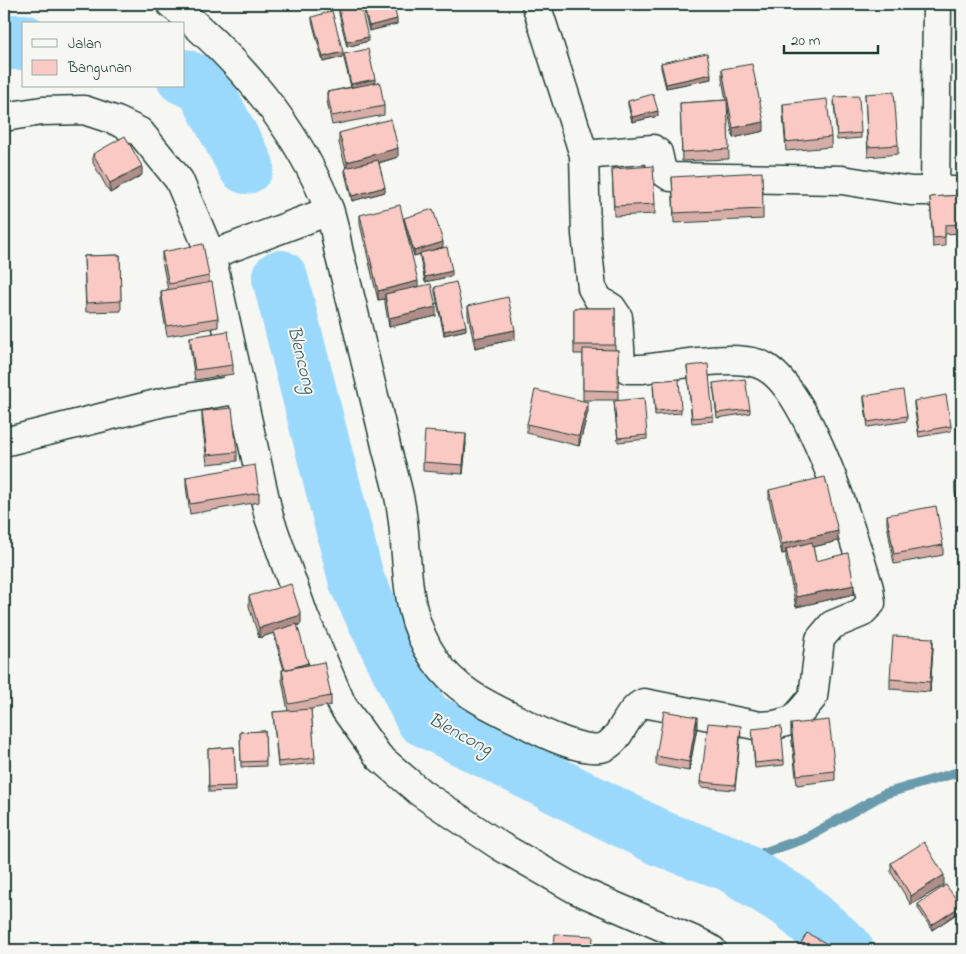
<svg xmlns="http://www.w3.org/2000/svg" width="966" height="954" viewBox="0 0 966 954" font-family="'Indie Flower',sans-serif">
  <rect width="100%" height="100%" fill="#f6f6f2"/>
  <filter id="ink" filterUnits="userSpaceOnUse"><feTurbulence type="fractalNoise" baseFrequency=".02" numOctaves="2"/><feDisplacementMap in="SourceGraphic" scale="10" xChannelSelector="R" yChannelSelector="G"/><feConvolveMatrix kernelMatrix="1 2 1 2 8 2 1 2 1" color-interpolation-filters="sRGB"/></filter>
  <g filter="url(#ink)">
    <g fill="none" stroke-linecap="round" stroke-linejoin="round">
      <path stroke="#699bac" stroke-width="10" d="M731,864L806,838L884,794L962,771"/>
      <path stroke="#9bd9fc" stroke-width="56" d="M4,42H24
        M184,77L203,85L246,166
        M280,278L357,582L423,718L662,839L731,864L793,903L846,950"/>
      <defs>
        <path id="minor" d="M171,4C238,58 298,129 329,209C334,223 336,239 339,253C346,280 353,307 359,334C368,373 378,411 387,450C392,469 398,488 401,507C410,561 401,611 435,660C457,693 492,707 526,724C544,734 580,751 601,748C622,743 625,710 644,703L760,726L775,725L793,720L803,709L813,697L820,639L832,625L861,613L871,603L869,588C854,539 808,381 759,364C731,354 673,366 642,369H628L621,363L618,317L612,308L599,300L592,288L586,234L584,155L536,4
          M4,117L42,111L84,110L117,121L140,132L179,180L211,255L269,517L304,616L342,705L379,757L421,793L500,846L577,890L700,943L712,950
          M584,155L653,149L658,153L662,171L671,177L842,180L911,191H962
          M935,193L937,4
          M211,255L329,211
          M4,442L164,402L241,389"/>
      </defs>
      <use href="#minor" stroke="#1f3d34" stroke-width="31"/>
      <use href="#minor" stroke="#f6f6f2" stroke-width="28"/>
    </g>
    <path fill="#d7ada8" stroke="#1f3d34" d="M362,4H393L397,24L369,31Z
      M339,9L368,41L347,47L339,14Z
      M312,17L343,57L323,62L312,21Z
      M344,54L375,83L384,106V115L332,125L327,101V92L351,87L344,59Z
      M661,63L711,79L666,88L661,68Z
      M722,69L764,131L733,138L727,103L729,159L682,161L680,103L726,100L722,79Z
      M865,94L898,145V154L868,157Z
      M628,101L658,116L632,122L628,105Z
      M834,102L861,133V138L837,140Z
      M783,104L831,137V147L786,151L783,113Z
      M339,133L398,157L379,163L385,192L352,201L345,173V168H346L339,143Z
      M93,154L142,175L110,193L93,163Z
      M612,169L655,204V214L614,216Z
      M672,177L763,209V219L674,223Z
      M962,195V233L945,234V246L933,247L930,197Z
      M360,215L418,286L436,316L389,327L385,303V299L378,300L360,224Z
      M404,218L443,247L435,249L452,276L425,282L420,258V254L414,256L404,222Z
      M162,252L209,276V283L218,318V327L167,336L161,300V291L168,290L162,261Z
      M120,255L121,311L86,312L84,256Z
      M435,287L466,330L444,335L435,292Z
      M468,306L515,339L475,348L468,315Z
      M574,308H615V350H618V400H583V354H574Z
      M190,337L233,365V374L195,380L190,346Z
      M687,366L713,416V421L692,423Z
      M713,383L750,409V413L717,418Z
      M653,386L681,409V413L655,415Z
      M864,396L907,416V421L868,427L864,401Z
      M614,401L647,435V439L618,442Z
      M914,401L951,426V431L919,437L914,406Z
      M202,411L237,452V461L207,464L202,420Z
      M588,411L579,446L527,433V424Z
      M962,427V470L957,437V428Z
      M466,443L463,474L423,471V462Z
      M186,477L259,493V502L190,514L186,486Z
      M962,482V528H960L955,492V483Z
      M769,490L838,541L813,547L816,561L854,594L796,607L786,558V553L782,554L769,499Z
      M887,515L943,545V555L894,564L887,524Z
      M249,596L301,624L297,626L308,665L331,696V705L311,709L315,763L278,767L273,712L288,711L282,680V670H284L274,636V633L259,638L249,606Z
      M933,648L930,692L890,689V679Z
      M791,724L835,771V780L797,785L791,734Z
      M697,727L689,771L656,765V756Z
      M752,729L784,760V765L755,768Z
      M265,731L266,766L241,767L240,732Z
      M741,731L735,790L701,787V782Z
      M234,747L236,791L209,792L208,749Z
      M891,863L944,885L911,905L891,872Z
      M918,904L961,911L932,930L918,908Z"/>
    <path fill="#af8d88" stroke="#1f3d34" d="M218,4H228L218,6Z
      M397,19V24L369,31V26Z
      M368,37V41L347,47V42Z
      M343,52V57L323,62V57Z
      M711,74V79L666,88V84Z
      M375,79V84L351,89V84Z
      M658,111V116L632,122V117Z
      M764,122V131L733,138V128Z
      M398,148V157L347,172V162Z
      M142,166V175L110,193V183Z
      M385,187V192L352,201V196Z
      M443,242V247L414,256V251Z
      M452,271V276L425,282V277Z
      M418,281V290L385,294V299L378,300V291Z
      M436,307V316L389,327V318Z
      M466,326V330L444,335V331Z
      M515,330V339L475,348V338Z
      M588,402V411L579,446V436Z
      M466,434V443L463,474V465Z
      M838,531V541L787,553L786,549V553L782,554V544Z
      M854,585V594L796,607V597Z
      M301,615V624L259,638V628Z
      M933,638V648L930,692V682Z
      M308,663V668L285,670Z
      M697,717V727L689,771V762Z
      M944,875V885L911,905V896Z
      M961,906V911L932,930V925Z"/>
    <path fill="#fac9c3" stroke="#1f3d34" d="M360,4L368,37L347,42L339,9Z
      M363,4H393L397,19L369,26Z
      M332,11L343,52L323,57L312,17Z
      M368,49L375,79L351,84L344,54Z
      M707,53L711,74L666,84L661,63Z
      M752,64L764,122L733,128L722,69Z
      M380,82L384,106L332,116L327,92Z
      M894,92L898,145L868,147L865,94Z
      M653,94L658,111L632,117L628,101Z
      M859,96L861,133L837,135L834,97Z
      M827,99L831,137L786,142L783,104Z
      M727,100L729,149L682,152L680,103Z
      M391,119L398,148L347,162L339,133Z
      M125,136L142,166L110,183L93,154Z
      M378,160L385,187L352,196L345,168Z
      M653,166L655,204L614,206L612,169Z
      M762,172L763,209L674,213L672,177Z
      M962,195V224L945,225V237L933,238L930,197Z
      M400,205L418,281L378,291L360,215Z
      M433,209L443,242L414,251L404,218Z
      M203,244L209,276L169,284L162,252Z
      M447,247L452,271L425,277L420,253Z
      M120,255L121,301L86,303L84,256Z
      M212,282L218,318L167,326L161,291Z
      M456,282L466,326L444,331L435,287Z
      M431,284L436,307L389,318L385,294Z
      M508,297L515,330L475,338L468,306Z
      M574,308H615V345H574Z
      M228,331L233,365L195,370L190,337Z
      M583,349L618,350V391L583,390Z
      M708,364L713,416L692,418L687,366Z
      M679,379L681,409L655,411L653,381Z
      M745,379L750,409L717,413L713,383Z
      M535,390L588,402L579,436L527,424Z
      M903,390L907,416L868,422L864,396Z
      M946,395L951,426L919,432L914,401Z
      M644,398L647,435L618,438L614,401Z
      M232,408L237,452L207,455L202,411Z
      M962,427V460L957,428Z
      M425,431L466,434L463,465L423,462Z
      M255,465L259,493L190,504L186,477Z
      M825,477L838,531L782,544L769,490Z
      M962,482V519H960L955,483Z
      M936,506L943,545L894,554L887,515Z
      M812,542L816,561L848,553L854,585L796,597L786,549Z
      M291,584L301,615L259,628L249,596Z
      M297,624L308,663L285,670L274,631Z
      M893,636L933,638L930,682L890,679Z
      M324,662L331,696L289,704L282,670Z
      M311,709L315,758L278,762L273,712Z
      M664,711L697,717L689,762L656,756Z
      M829,720L835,771L797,775L791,724Z
      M708,723L741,726L735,785L701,782Z
      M781,726L784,760L755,763L752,729Z
      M265,731L266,761L241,762L240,732Z
      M234,747L236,786L209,787L208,749Z
      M924,842L944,875L911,896L891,863Z
      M946,885L961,906L932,925L918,904Z
      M807,933L831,946L829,950H797Z
      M555,934L593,936L592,950H554Z
      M118,948L175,950H118Z"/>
  </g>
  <g text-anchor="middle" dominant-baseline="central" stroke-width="4" stroke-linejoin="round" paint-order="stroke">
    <g font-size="19" font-style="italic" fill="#385c5c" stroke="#f6f6f2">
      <text transform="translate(301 360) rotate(76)">Blencong</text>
      <text transform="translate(460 735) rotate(28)">Blencong</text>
    </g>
  </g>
  <rect width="966" height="954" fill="none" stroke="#f6f6f2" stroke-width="20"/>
  <rect x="10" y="10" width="946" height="934" fill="none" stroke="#1f3d34" stroke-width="2" filter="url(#ink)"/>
  <rect x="22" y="22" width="162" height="65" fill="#f6f6f2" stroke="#a0aca6"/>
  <rect x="32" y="39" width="25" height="8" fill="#f6f6f2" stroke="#a0aca6"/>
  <text x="68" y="48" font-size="15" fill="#1f3d34">Jalan</text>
  <rect x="32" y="60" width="25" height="15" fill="#fac9c3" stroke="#a0aca6"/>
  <text x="68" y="72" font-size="15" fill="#1f3d34">Bangunan</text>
  <path d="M784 45v8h94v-8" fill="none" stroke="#1f3d34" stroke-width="2.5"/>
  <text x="791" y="45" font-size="15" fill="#1f3d34" stroke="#f6f6f2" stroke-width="4" paint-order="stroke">20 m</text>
</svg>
